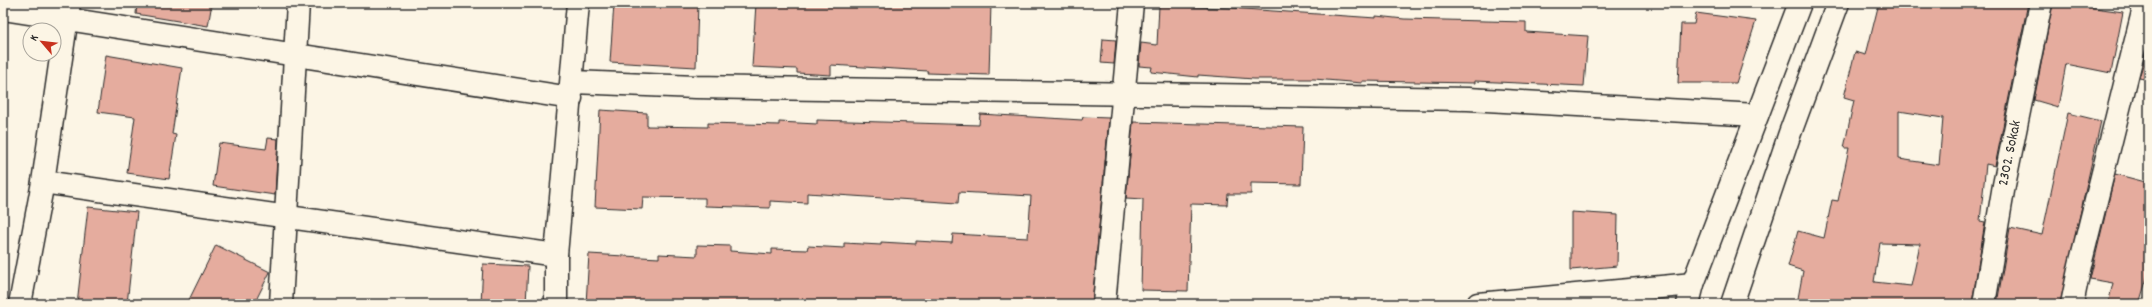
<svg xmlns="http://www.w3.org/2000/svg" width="2152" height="307" viewBox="0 0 2152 307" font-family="Dekko,sans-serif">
  <rect width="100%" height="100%" fill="#fcf5e5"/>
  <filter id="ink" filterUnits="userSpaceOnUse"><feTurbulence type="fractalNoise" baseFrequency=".025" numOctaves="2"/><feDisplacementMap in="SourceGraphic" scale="8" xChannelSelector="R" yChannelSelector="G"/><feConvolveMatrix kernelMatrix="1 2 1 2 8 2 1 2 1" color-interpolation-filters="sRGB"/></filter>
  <g filter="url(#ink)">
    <path fill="#e5ac9e" stroke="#2b2b2b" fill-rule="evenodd" d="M137,3H212L208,26L136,14Z
      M614,3H698L696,67L610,62Z
      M756,3H991L989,75L927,73L928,71L831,65V75L797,73V69L752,67Z
      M1879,3H2028L1995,166L1986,164L1980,221L1985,222L1972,304H1797L1803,271L1788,266L1798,231L1824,238L1832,200L1838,201L1849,148H1844L1854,100L1844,97L1855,52L1866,55ZM1899,111L1943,118L1939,165L1899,159ZM1880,243L1920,244L1911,286L1874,282Z
      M2053,3H2082L2081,6L2123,12L2111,73L2066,64L2058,107L2034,100Z
      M1159,6L1229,8L1376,18V16L1404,19L1526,22V32L1588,36L1584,86L1475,81V83L1362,81V83L1314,79H1254L1198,75V77L1151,72L1152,67L1139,66L1141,43L1157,45Z
      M1696,13L1756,21L1736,83H1678L1681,24H1694Z
      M1103,39L1116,40L1114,64L1101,63Z
      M2149,44V80L2139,78Z
      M106,55L182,68L172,134L176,135L169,179L127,173L135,117L98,112Z
      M600,110L647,113V126L708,127V123L779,125V122L817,124V120L979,125L980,114L1082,120L1083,117L1109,118L1092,304H586L589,254L659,258V254L697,256V245L730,246V251L772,254V249L807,250L808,246L844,248V243L881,245V242L916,244V241L952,243L953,234L1028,238L1031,196L959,192L958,203L807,193V203L770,201V208L705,206V198L643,197L642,209L595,207Z
      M2068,113L2101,121L2060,304H1997L2010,228L2042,235Z
      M1133,122L1303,127L1301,184L1251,183V194H1228L1227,205L1191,204L1188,291L1141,290L1143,199L1126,198Z
      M268,138L278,139L275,195L213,186L219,143L266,149Z
      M2115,174L2149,183V271L2139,304H2108L2113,283L2090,279Z
      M88,207L137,212L127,304H77Z
      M1571,212L1618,215L1617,266L1571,270Z
      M216,245L270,272L254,304H187Z
      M483,264L528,266L526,304H481Z"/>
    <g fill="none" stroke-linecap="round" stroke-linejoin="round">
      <defs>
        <g id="street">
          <path d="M3,9L571,98"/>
          <path d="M573,82L696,87L1468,99L1757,115"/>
          <path d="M43,182L556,255"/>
          <path d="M20,304L43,182L69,3"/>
          <path d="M281,304L298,3"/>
          <path d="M556,304V255L578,3"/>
          <path d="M1104,304L1132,3"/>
          <path d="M1478,304L1693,284"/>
          <path id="s1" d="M1984,304L2004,185L2041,3"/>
          <path d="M2072,304L2080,265L2144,8L2149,9"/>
        </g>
        <path id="secondary" d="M1688,304L1693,284L1800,3
          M1732,304L1790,133L1838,3"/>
      </defs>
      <use href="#street" stroke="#2b2b2b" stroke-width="25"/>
      <use href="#secondary" stroke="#2b2b2b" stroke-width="25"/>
      <use href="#street" stroke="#fcf5e5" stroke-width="22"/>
      <use href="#secondary" stroke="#fcf5e5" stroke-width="22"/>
    </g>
  </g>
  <g text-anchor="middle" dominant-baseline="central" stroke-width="3" stroke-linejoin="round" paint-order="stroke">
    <g font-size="15" fill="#2b2b2b" stroke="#fcf5e5">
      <text stroke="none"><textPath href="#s1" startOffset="153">2302. Sokak</textPath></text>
    </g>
  </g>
  <rect width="2152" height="307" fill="none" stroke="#fcf5e5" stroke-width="16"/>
  <rect x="8" y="8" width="2136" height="291" fill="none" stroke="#2b2b2b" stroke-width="1.5" filter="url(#ink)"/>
  <g transform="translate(42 42) rotate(298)"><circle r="19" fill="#fcf5e5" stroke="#a8a49b"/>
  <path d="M0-3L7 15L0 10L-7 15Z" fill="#c8321e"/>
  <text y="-6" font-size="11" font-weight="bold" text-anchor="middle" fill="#2b2b2b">K</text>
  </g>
</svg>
